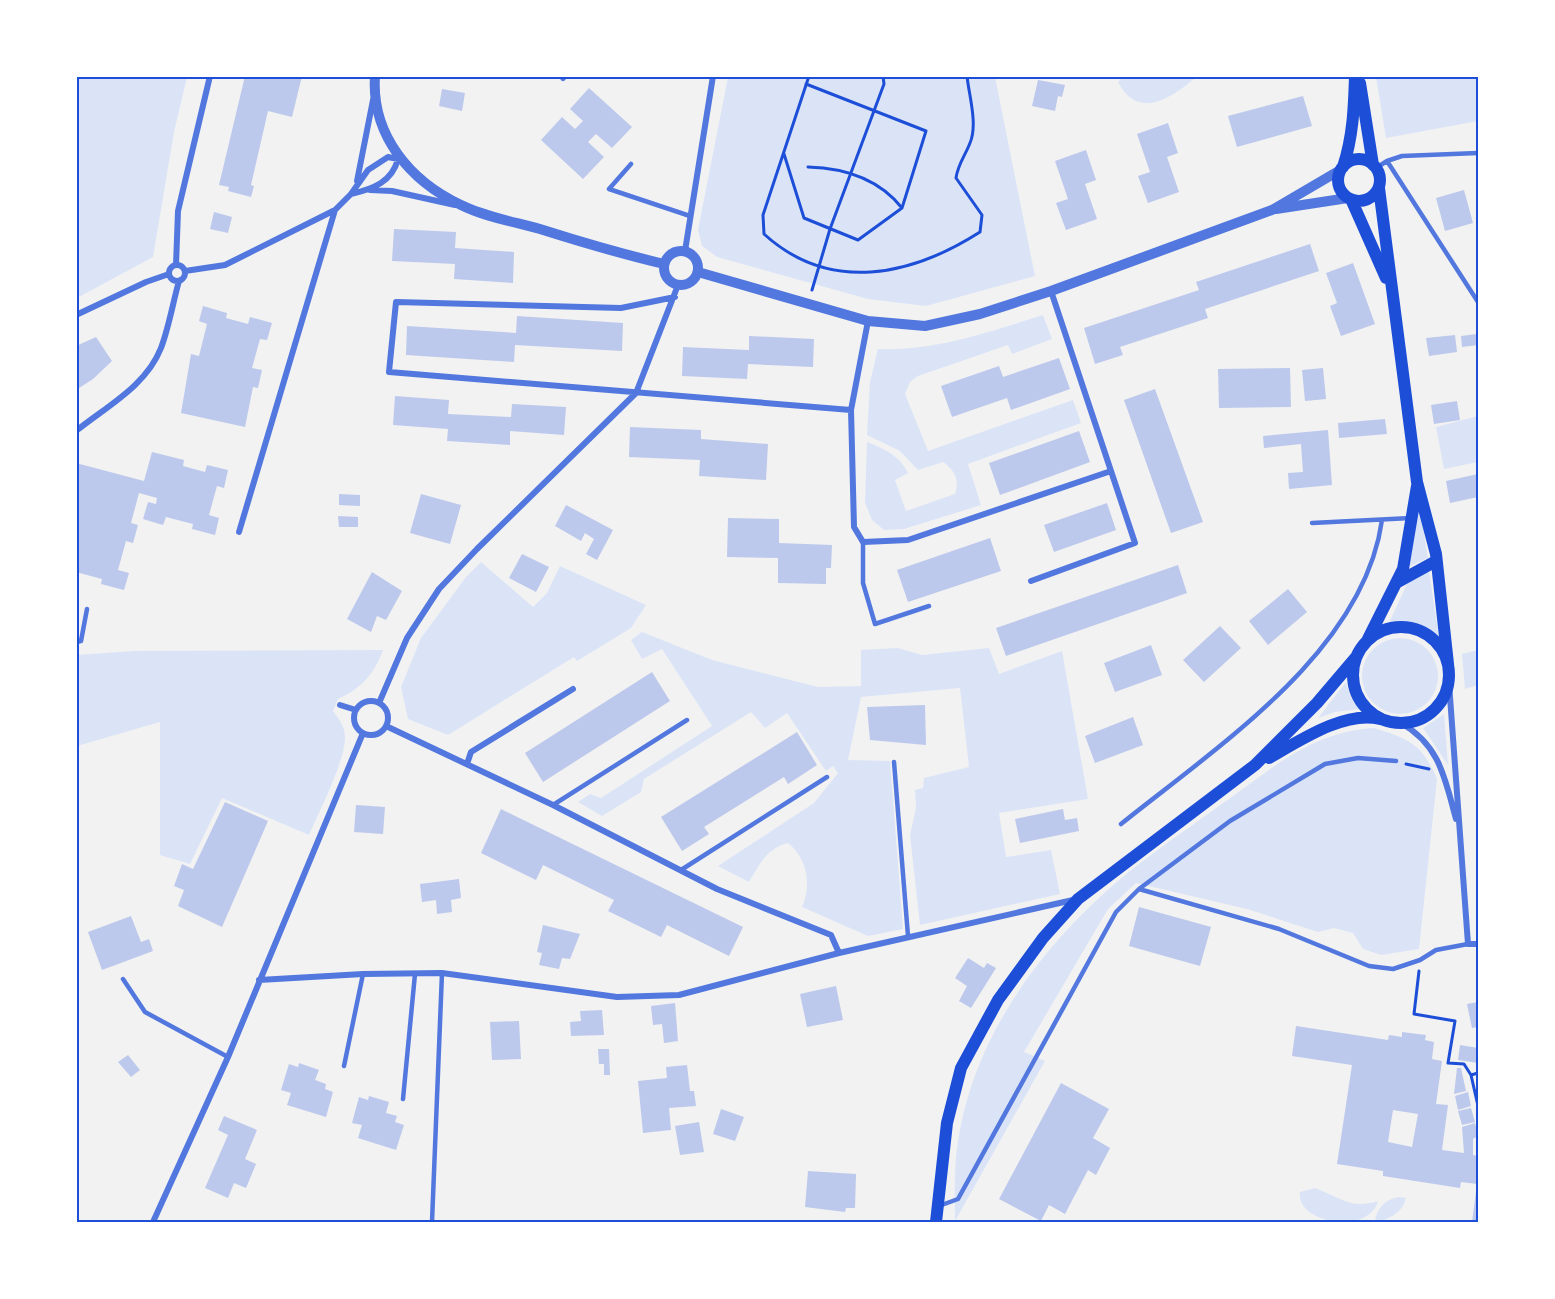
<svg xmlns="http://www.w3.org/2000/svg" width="1555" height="1299" viewBox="0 0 1555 1299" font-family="'Exo 2',sans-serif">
  <rect width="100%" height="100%" fill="#f2f2f2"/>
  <path fill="#dbe4f7" d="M77,76L187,77L174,132L153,257L77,298Z
    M728,77H995L1035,276L926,306L868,299L717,257L702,246L698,230Z
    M1123,77V76L1196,77C1172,98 1138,121 1118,82Z
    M1376,77H1478V121L1386,138Z
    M1043,315L1052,339L1012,354L1008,345L918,376L910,382L905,394L928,451L1073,400L1081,423L968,464L981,505L904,529L884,530L872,520L865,503L867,442C885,449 899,455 908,473L895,480L906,511L955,494C960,479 954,470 943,462L918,470L900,451L867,435L870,382L878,349C935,351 989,332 1043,315Z
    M1478,416V462L1444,469L1436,427Z
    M1420,508L1428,558L1408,567Z
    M481,562L533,607L547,593L560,566L646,605L631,628L577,661L574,657L448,735L408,719L401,687L421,638L466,577Z
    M1429,571L1439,637C1423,623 1410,620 1389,623L1407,584Z
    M642,632L712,660L818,687L861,686V650L898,648L922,655L989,648L999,674L1062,651L1088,799L999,813L1006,857L1051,850L1060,894L920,925L910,835L916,808L915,790L923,788L924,778L969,767L960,688L861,697L848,760L890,761L903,929L868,936L802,907C812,885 807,858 788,843C767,848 759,865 749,882L718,866L814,803L838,773L833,766L826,771L787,713L765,728L751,712L644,779L641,792L602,816L578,802L590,794L601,798L712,726L662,649L642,659L631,640Z
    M1362 676a38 38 0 1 1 76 0a38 38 0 1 1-76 0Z
    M383,650C375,673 361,689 338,699L333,711C339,719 345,727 345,737C346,759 319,812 309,835L222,798L190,864L160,855V722L77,746V655L135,651Z
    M1478,650V685L1465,689L1462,654Z
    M1346,682L1351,698L1360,709L1335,712L1318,718Z
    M1444,714L1448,765L1423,728Z
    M1374,728C1410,739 1422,744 1437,779L1419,949L1381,955L1363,949L1353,933L1334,928L1318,932L1247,909L1136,883L1108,909L1024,1052L1045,1061L955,1221C955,1201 954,1179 956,1158C966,1055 1026,965 1100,897C1136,863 1179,835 1219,806C1271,770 1309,732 1374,728Z
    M1315,1188C1340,1197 1350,1210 1378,1201C1369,1236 1295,1223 1300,1192Z
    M1399,1197L1406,1198C1403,1211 1392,1218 1380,1221L1375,1219C1379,1206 1386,1199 1399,1197Z"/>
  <path fill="#bdc9ec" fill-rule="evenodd" d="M245,76H302L292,117L268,111L251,185L254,186L251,197L228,191L229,187L219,185Z
    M1038,80L1065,85L1062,97L1058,96L1055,111L1032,106Z
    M589,88L632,127L612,148L596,134L588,142L604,157L583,179L541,140L562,117L575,129L583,121L570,109Z
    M442,89L465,93L462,111L439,106Z
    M1303,96L1312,126L1237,147L1228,116Z
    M1168,123L1178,153L1167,157L1179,192L1148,203L1138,176L1150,172L1137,134Z
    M1086,150L1096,180L1085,184L1097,219L1066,230L1056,203L1068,199L1055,161Z
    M1464,190L1473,223L1445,231L1436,198Z
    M214,212L232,217L228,233L210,229Z
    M394,229L456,232L455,248L514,252L513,283L454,279L455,264L392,261Z
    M1310,244L1319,271L1205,309L1208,318L1120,347L1123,355L1095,364L1084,328L1199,290L1196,282Z
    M1353,263L1375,324L1341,336L1330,306L1337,303L1326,273Z
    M203,306L227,313L226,318L248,324L250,317L272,323L267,340L260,339L252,368L262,370L258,388L253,387L245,427L181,413L191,354L199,356L207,324L199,321Z
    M517,316L623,323L622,351L515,345L514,362L406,355L407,326L516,333Z
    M1477,334L1478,345L1462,347L1461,336Z
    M1455,335L1457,352L1429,356L1426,338Z
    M749,336L814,339L813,367L748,364L747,379L682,376L683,347L749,350Z
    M96,337L112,361L93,379L76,390V346Z
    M1059,358L1070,389L1011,410L1007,398L952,417L941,386L999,366L1003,377Z
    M1290,368L1291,407L1219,408L1218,369Z
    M1323,368L1326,399L1305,401L1302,370Z
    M1155,389L1203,522L1171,533L1124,400Z
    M395,396L449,400L448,414L511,417L512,404L566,407L564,435L510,431V445L447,441L448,429L393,425Z
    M1457,401L1460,420L1434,424L1431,405Z
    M1385,419L1387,434L1339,438L1338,423Z
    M630,427L701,430V439L768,444L766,480L699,476L700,460L629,457Z
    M1328,430L1332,485L1289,489L1288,473L1303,472L1301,444L1264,448L1263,436Z
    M1079,431L1090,462L1000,495L989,463Z
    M152,452L184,460L183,466L205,472L207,465L228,470L224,488L217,486L209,515L219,518L215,535L192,529L193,524L166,517L163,525L143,519L148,502L156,504L157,498L139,493L131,523L138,525L133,543L126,541L118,570L129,573L124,590L101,584L102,579L76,572V463L144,481Z
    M1478,474V497L1450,503L1446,481Z
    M339,494L360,495V506L339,505Z
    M421,494L461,505L450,544L410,533Z
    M1107,503L1116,530L1054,552L1044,525Z
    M566,505L613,530L597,560L586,554L594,539L585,533L581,541L555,526Z
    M338,516L358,517V527H339Z
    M728,518L779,519V543L832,545L831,568H826V584L778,583V558L727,557Z
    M990,538L1001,571L908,602L897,570Z
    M522,554L549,567L536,592L509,578Z
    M1178,565L1187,593L1006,656L996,628Z
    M372,572L402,591L386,620L377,616L371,632L347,619Z
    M1288,589L1307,612L1268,645L1249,621Z
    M1220,626L1241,648L1204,682L1183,660Z
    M1151,645L1162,675L1115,692L1104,663Z
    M652,672L670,701L543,782L525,753Z
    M925,705L926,745L870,740L867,707Z
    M1133,717L1143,745L1095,763L1085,736Z
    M797,732L817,765L788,784L784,777L704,827L709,834L682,851L661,817Z
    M225,802L268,821L222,927L178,906L184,890L174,886L182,864L193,869Z
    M356,805L385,807L383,834L354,832Z
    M501,809L743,927L729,956L667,925L661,937L608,911L614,900L543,865L536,880L481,853Z
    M1063,809L1065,820L1077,818L1079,831L1020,843L1015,819Z
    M459,879L461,898L451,900L452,912L437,914L436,900L422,902L420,884Z
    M1139,907L1211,927L1200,966L1129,946Z
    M131,916L141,942L149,939L153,951L102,970L88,932Z
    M543,925L580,934L570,959L562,958L559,969L539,965L542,953L537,952Z
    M968,958L984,968L987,963L996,968L971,1008L959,1001L967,986L955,978Z
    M836,986L843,1020L807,1027L800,994Z
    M1478,1002V1027L1472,1028L1467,1004Z
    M675,1003L678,1041L664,1043L662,1024L653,1025L651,1006Z
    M602,1010L604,1035L571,1036L570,1022L581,1021L580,1011Z
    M519,1021L521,1059L492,1060L490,1022Z
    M1296,1026L1388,1040L1389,1035L1402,1037V1032L1426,1035L1425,1040L1434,1042L1432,1059L1442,1061L1436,1104L1448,1105L1442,1150L1464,1153L1462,1127L1475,1123L1478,1136L1473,1139V1155L1478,1156V1222H1472L1477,1184L1461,1182L1460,1188L1383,1176V1171L1337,1164L1352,1065L1292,1056ZM1393,1110L1418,1114L1412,1147L1388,1142Z
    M1460,1045L1478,1048V1063L1458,1060Z
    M598,1049H609L610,1075H604V1064H599Z
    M128,1055L140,1070L131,1077L118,1062Z
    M299,1063L319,1070L315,1080L326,1084L325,1089L333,1092L326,1117L287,1105L291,1093L281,1090L289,1064L298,1067Z
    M687,1065L690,1091H694L696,1106L669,1108L671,1130L643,1133L638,1081L667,1078L666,1067Z
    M1457,1068H1461L1466,1091L1454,1094Z
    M1061,1083L1109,1109L1093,1138L1110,1148L1096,1175L1088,1170L1065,1214L1049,1205L1041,1221L999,1199Z
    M1468,1092L1471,1106L1458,1110L1455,1096Z
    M369,1096L389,1102L386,1113L397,1116L395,1122L404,1125L396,1150L358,1138L362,1125L352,1123L359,1097L368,1100Z
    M1471,1108L1475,1122L1462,1125L1458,1111Z
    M721,1109L744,1117L735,1141L713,1134Z
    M224,1116L257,1130L245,1159L256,1164L246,1188L234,1183L228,1198L205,1188L228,1135L218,1130Z
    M699,1122L704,1152L680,1155L675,1126Z
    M808,1171L856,1174L855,1208H846L845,1212L805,1207Z"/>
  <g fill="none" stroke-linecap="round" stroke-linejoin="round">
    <path stroke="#1d4ed8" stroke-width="3" d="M809,76L763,215L764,234C830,294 911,276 980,232L982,215L956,178C958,164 965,156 970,143C978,124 969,96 967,76
      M806,84L926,131L902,208
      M784,154L804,218L858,240L902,208C879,179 844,168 808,167
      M812,290L830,229L884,84L883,76
      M1406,764L1429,769
      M1419,971L1414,1014L1455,1021L1448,1063L1464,1064L1471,1075L1478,1106
      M1471,1075L1478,1073"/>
    <path stroke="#5277de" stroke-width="4.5" d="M1387,161L1402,156L1478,153
      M631,164L609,189L690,216
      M1376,168L1387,161L1478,302
      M1312,523L1411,518
      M863,542V583L875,624L929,606
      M76,642L81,641L87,609
      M894,762L908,936
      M553,805L687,720
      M1121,824C1218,746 1364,651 1382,520
      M681,870L827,777
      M1139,889L1279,929L1369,966L1393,969L1420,960L1436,950L1468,944
      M123,979L145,1012L228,1057
      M344,1066L363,974
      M403,1099L415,974
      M939,1206L958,1199L1116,912L1139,889L1230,821L1325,764L1358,758L1396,761
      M432,1222L442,973"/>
    <path stroke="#5277de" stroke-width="6" d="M562,76L563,78
      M357,181L373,100
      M370,190L392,191L455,205
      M685,251L713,76
      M169 273a8 8 0 1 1 16 0a8 8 0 1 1-16 0Z
      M176,265L178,211L210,76
      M185,271L225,265L335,210L351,194L368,170L388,157L398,159C392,182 373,189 351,194
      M675,297L621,308L396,302L389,372L851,410
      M76,315L146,282L169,274
      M868,321L851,410L854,527L863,542L908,540L1111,471L1051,291
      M76,431C107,406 146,386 161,348C169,327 173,302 179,281
      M239,532L335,210
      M1031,581L1135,543L1111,471
      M1449,683L1468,944H1478
      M354 718a17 17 0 1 1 34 0a17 17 0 1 1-34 0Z
      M379,703L407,638L439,589L477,549L636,393L678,285
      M340,705L356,710
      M1401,723C1440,745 1445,779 1456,819
      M386,726L553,805L717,889L831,935L839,953
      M467,764L471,752L573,689
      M259,980L363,974L442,973L617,997L679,995L839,953L1073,900
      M153,1222L228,1057L363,733"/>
    <path stroke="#5277de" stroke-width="10" d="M375,76C371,135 410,181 461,205C485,217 515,222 540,229C581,242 622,254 664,264
      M1276,209L1348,198
      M664 268a17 17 0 1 1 34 0a17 17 0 1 1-34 0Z
      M698,272L868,321L925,326L980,314L1051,291L1272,210L1342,169"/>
    <path stroke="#1d4ed8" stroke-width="12" d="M1360,83L1373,165
      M1338 180a21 21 0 1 1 42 0a21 21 0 1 1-42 0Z
      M1343,167C1353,137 1354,108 1355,76
      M1379,188L1417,482L1436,554L1448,664
      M1351,199L1386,278
      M1396,583L1436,561
      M1353 675a48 48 0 1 1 96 0a48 48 0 1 1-96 0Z
      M1368,639L1403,569L1417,486
      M1269,758C1299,741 1345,710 1380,719
      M936,1222L947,1123L961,1068L998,1000L1043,938L1078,899L1255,765L1317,703L1357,656"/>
  </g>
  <rect width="1555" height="1299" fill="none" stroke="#ffffff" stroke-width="156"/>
  <rect x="78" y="78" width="1399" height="1143" fill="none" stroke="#1d4ed8" stroke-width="2"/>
</svg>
